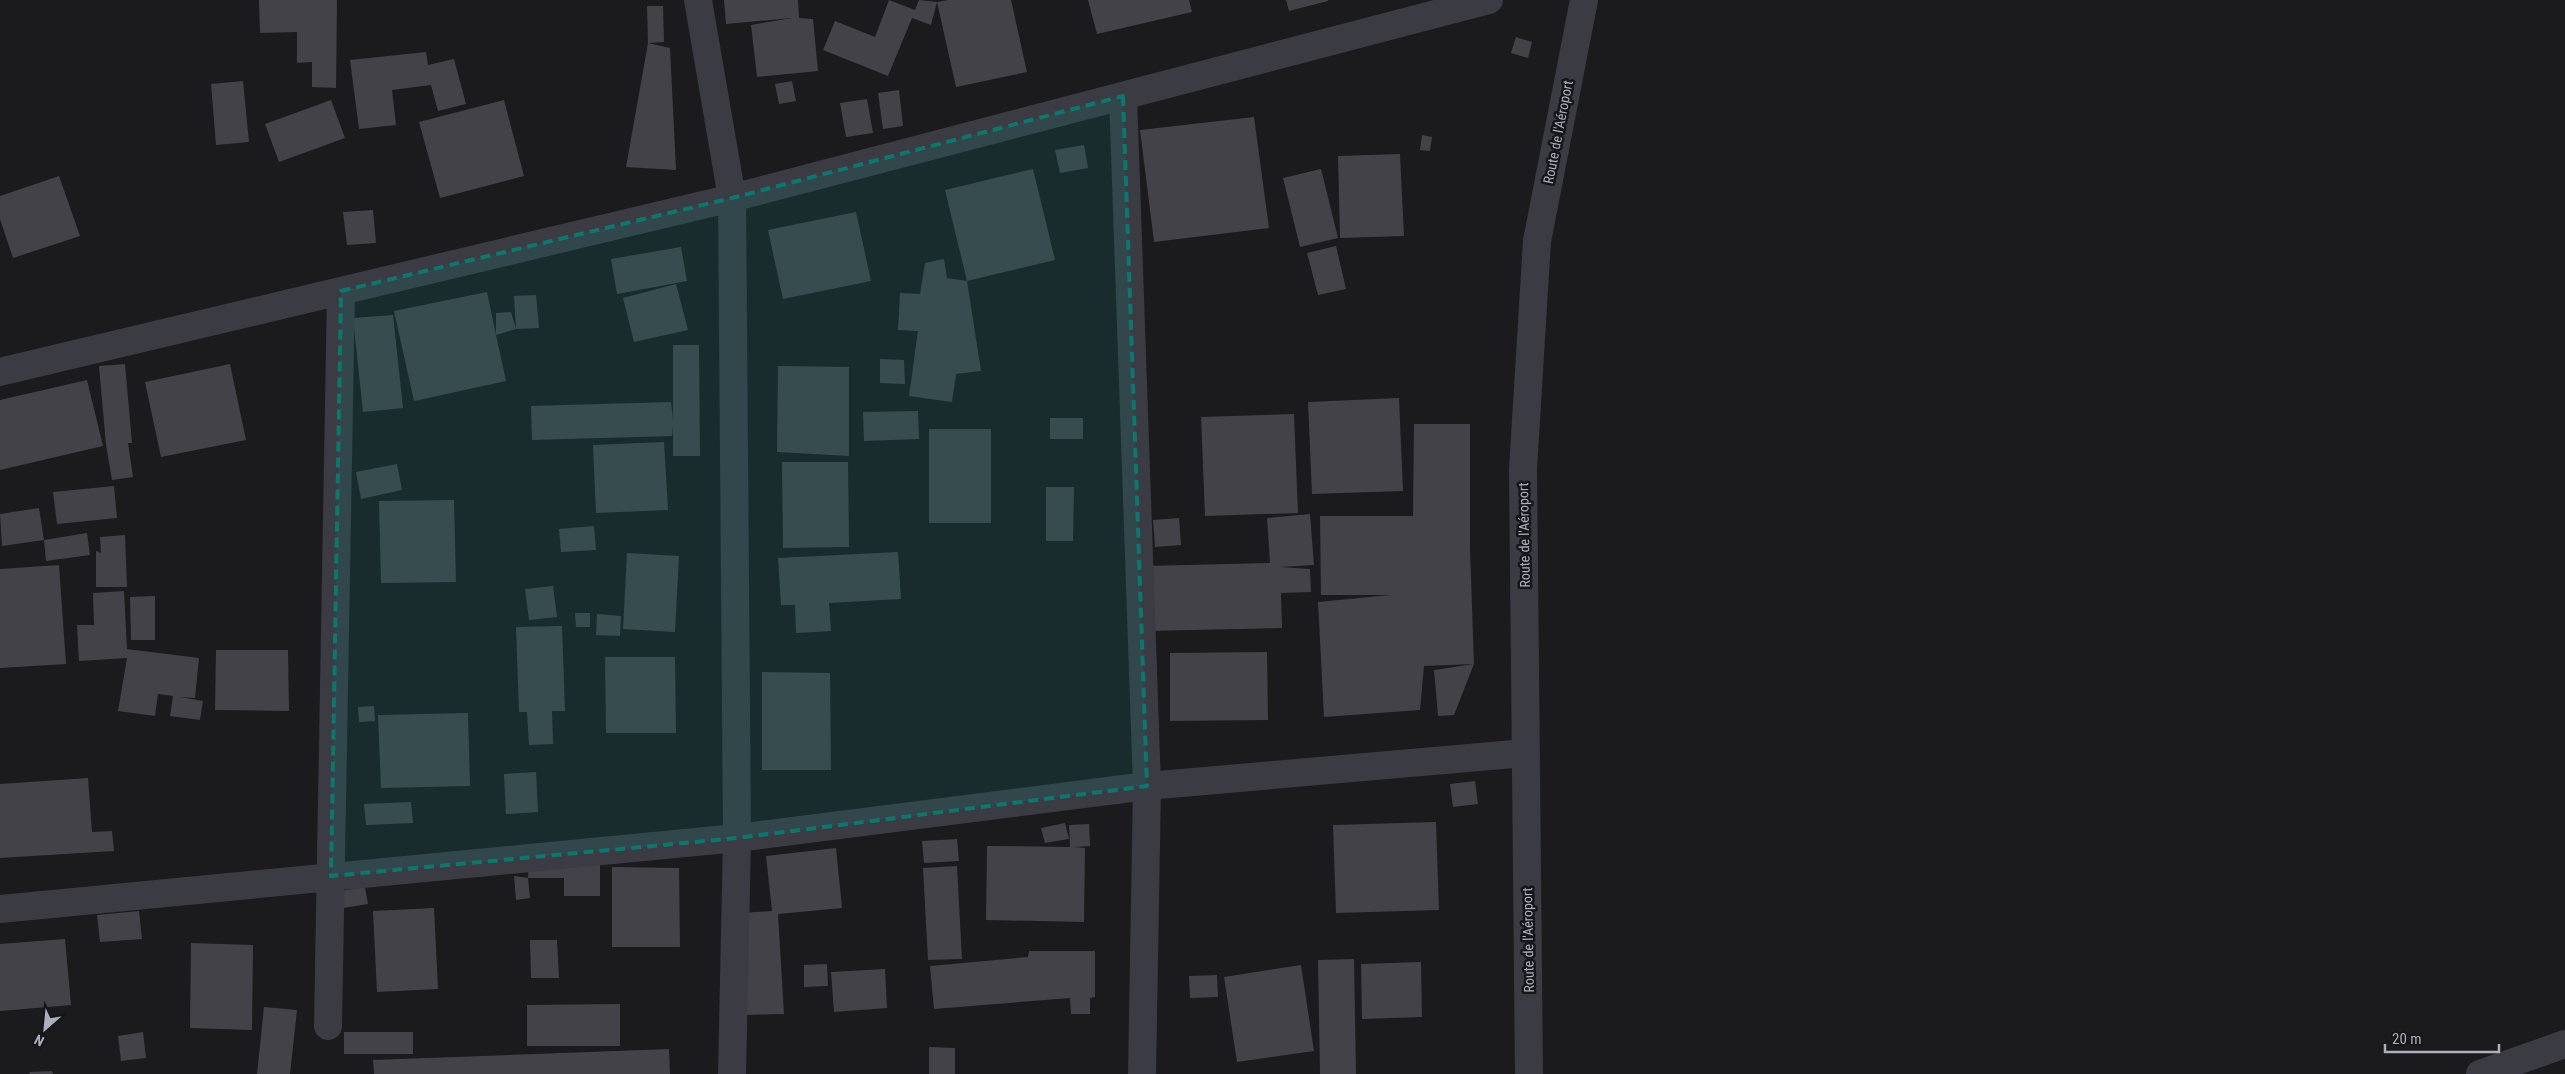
<svg xmlns="http://www.w3.org/2000/svg" width="2565" height="1074" viewBox="0 0 2565 1074" font-family="'Roboto Condensed',sans-serif">
  <rect width="100%" height="100%" fill="#1b1a1d"/>
  <path fill="#424248" d="M259,0H337L336,88L312,87V62L297,63V32L260,33Z
    M724,0H798L799,18L813,19L818,71L757,77L751,25L792,18L726,24Z
    M889,0L915,10L919,0L937,2L948,0H1011L1027,72L956,87L937,2L931,25L912,18L888,76L823,50L835,21L875,37Z
    M1088,0H1189L1192,12L1097,34Z
    M1286,0H1328V1L1289,11Z
    M647,6H663L664,42L648,43Z
    M1516,37L1532,42L1528,58L1511,53Z
    M648,43L670,48L676,170L626,167Z
    M426,52L428,65L454,59L466,104L438,111L431,85L392,90L396,125L359,129L350,60Z
    M243,81L249,142L216,145L211,84Z
    M792,81L796,101L779,104L775,84Z
    M899,90L903,126L883,129L878,93Z
    M867,99L873,133L846,137L840,103Z
    M331,100L345,138L279,162L265,124Z
    M504,100L524,176L440,198L419,122Z
    M1254,117L1269,228L1154,242L1140,130Z
    M1422,135L1432,137L1430,151L1420,150Z
    M1084,145L1088,168L1060,173L1055,150Z
    M1400,154L1404,236L1340,238L1338,156Z
    M1033,169L1055,260L967,281L945,190Z
    M1321,169L1338,238L1300,247L1283,178Z
    M59,176L80,236L13,258L0,219V196Z
    M373,210L376,243L347,245L343,212Z
    M856,212L871,281L783,299L768,230Z
    M1336,246L1346,289L1318,295L1307,253Z
    M681,247L687,281L617,294L611,259Z
    M944,259L947,278L967,281L981,371L956,374L952,402L909,396L918,331L898,330L900,293L920,294L925,263Z
    M676,284L688,330L634,342L623,298Z
    M487,292L496,335V313L511,312L516,329L496,335L506,381L414,401L394,311Z
    M536,295L539,328L516,329L514,296Z
    M393,315L403,408L363,412L353,318Z
    M673,345H699L700,456H673V426L672,436L532,440L531,406L671,402L673,419Z
    M880,359L904,360L905,384L880,383Z
    M125,364L132,443H128L133,477L112,480L106,445L99,366Z
    M230,364L246,440L161,457L145,382Z
    M778,366L849,367V456L777,452Z
    M87,380L103,446L0,470V400Z
    M1399,398L1403,491L1312,494L1308,402Z
    M918,411L919,439L864,441L863,412Z
    M1294,414L1298,513L1205,516L1201,417Z
    M1050,418H1083V439H1050Z
    M1414,424H1470V548L1474,664L1424,666L1420,710L1324,717L1318,602L1390,595H1321L1320,516H1413Z
    M929,429H991V523H929Z
    M664,442L668,510L596,513L593,445Z
    M782,462H848L849,547L783,548Z
    M397,464L402,490L361,499L356,472Z
    M114,486L117,518L57,524L53,492Z
    M1046,487H1074L1073,541H1046Z
    M454,500L456,582L381,583L379,501Z
    M39,508L44,540L87,533L90,555L46,561L44,540L2,546L0,514Z
    M1310,514L1314,565L1280,567L1310,569L1311,592L1281,593L1282,628L1147,631L1145,566L1270,563L1267,518Z
    M1179,518L1181,545L1155,547L1153,520Z
    M594,526L596,550L561,552L559,529Z
    M125,535L127,587H96V551L101,553L100,537Z
    M898,552L901,599L829,603L831,631L796,633L795,605H781L778,558Z
    M627,553L679,556L675,632L623,629Z
    M59,565L66,664L0,668V569Z
    M553,586L557,617L529,620L525,589Z
    M124,591L127,649L199,658L195,698L180,697L203,701L200,720L170,716L173,696L158,694L155,716L118,711L127,658L79,661L77,625H94L93,593Z
    M155,596V640H131L130,597Z
    M575,613H590V627H576Z
    M597,614L621,616L620,636L596,635Z
    M562,626L565,711H552L553,744L529,745L527,712H519L516,627Z
    M216,650H288L289,711L215,710Z
    M1267,652L1268,720L1170,721V653Z
    M605,657H675L676,733H606Z
    M1474,664L1454,715L1438,716L1434,670Z
    M762,672L830,673L831,770H762Z
    M374,706L375,721L359,722L358,707Z
    M468,713L470,786L381,788L378,715Z
    M536,772L538,812L506,814L504,774Z
    M88,778L92,832L112,831L114,851L0,858V784Z
    M1475,781L1478,804L1453,807L1450,784Z
    M411,802L413,823L366,825L364,804Z
    M1436,822L1439,910L1336,913L1333,825Z
    M1065,823L1069,839L1045,843L1041,828Z
    M1089,824L1090,846L1074,847L1085,848L1084,922L986,920L987,846L1070,847L1069,825Z
    M957,839L959,861L924,863L922,841Z
    M836,848L842,908L778,914L784,1014L743,1015L740,913L772,911L766,856Z
    M529,860L600,861V896H564V878H528L530,898L516,900L514,876L528,878Z
    M957,866L962,959L928,960L923,868Z
    M612,867L679,868L680,947H612Z
    M365,887L368,904L343,908L341,891Z
    M434,908L438,989L377,992L373,911Z
    M139,911L142,939L100,942L97,915Z
    M65,939L71,1005L0,1011V944Z
    M530,940H557L559,978H531Z
    M191,943L253,945L252,1030L190,1028Z
    M1029,951H1095V997L1090,998V1014H1071L1070,998L934,1009L930,966L1028,957Z
    M1354,959L1356,1074H1320L1318,960Z
    M1421,962L1422,1017L1362,1019L1361,964Z
    M827,964L828,986L804,987V965Z
    M1301,965L1314,1051L1237,1062L1224,977Z
    M885,969L887,1008L834,1012L831,972Z
    M1217,975L1218,997L1190,998L1189,976Z
    M620,1004V1046H527V1005Z
    M264,1007L297,1010L290,1074H257Z
    M143,1032L146,1058L121,1061L118,1036Z
    M344,1032H413V1054H344Z
    M929,1047L955,1048V1074H929Z
    M669,1049L670,1074H374L373,1060Z
    M52,1071L53,1074H30L29,1072Z"/>
  <g fill="none" stroke-linecap="round" stroke-linejoin="round">
    <path stroke="#3b3b43" stroke-width="28" d="M698,0L732,198L737,838L732,1074
      M1123,96L1147,786L1142,1074
      M0,372L732,198L1489,0
      M0,909L737,838L1147,786L1526,753
      M328,1026L341,291
      M1529,1074L1523,469L1537,241L1584,0
      M2480,1074L2565,1044"/>
  </g>
  <path fill="#0f766e" fill-opacity="0.2" stroke="#0f766e" stroke-width="4" stroke-dasharray="10 6" stroke-linejoin="round" d="M1123,96L1147,786L737,838L331,876L341,291L732,198Z"/>
  <g text-anchor="middle" dominant-baseline="central" stroke-width="5" stroke-linejoin="round" paint-order="stroke">
    <g font-size="14" fill="#acafbe" stroke="#161518">
      <text transform="translate(1558 132) rotate(-79)">Route de l'Aéroport</text>
      <text transform="translate(1524 535) rotate(-91)">Route de l'Aéroport</text>
      <text transform="translate(1528 940) rotate(-91)">Route de l'Aéroport</text>
    </g>
  </g>
  <g transform="translate(45 1029) rotate(207)" stroke="#161518" stroke-width="4" paint-order="stroke">
  <path d="M0-4L9 19L0 12L-9 19Z" fill="#acafbe"/>
  <text y="-8" font-size="14" font-weight="bold" text-anchor="middle" fill="#acafbe">N</text>
  </g>
  <path d="M2385 1044v8h114v-8" fill="none" stroke="#acafbe" stroke-width="2.5"/>
  <text x="2392" y="1044" font-size="15" fill="#acafbe" stroke="#161518" stroke-width="4" paint-order="stroke">20 m</text>
</svg>
